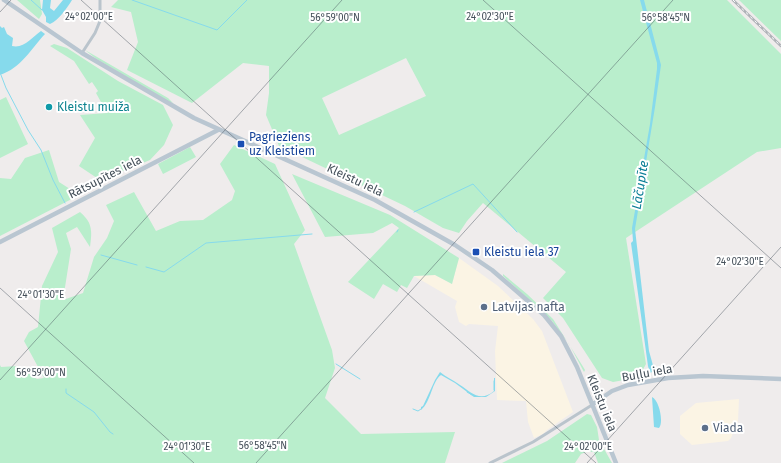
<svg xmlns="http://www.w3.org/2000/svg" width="781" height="463" viewBox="0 0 781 463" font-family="'Fira Sans',sans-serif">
  <rect width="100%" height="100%" fill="#efecec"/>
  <path fill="#fbf4e4" d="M459,258L498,286L533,319L542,331L573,412L547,430L543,434L534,438L528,422L526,401L497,400L495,351L498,326L469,324L466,326L459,322L455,307L457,301L414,276L435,275L452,284Z
    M739,399L738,421L731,438L728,441L692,445L680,434V416L696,403Z"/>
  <path fill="#b9eecc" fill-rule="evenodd" d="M17,0H40L42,14L39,19Z
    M118,0H727L781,54V148L757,152L626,238L646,364L640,375L630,379L613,382L602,378L563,318L543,298L566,272L483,203L467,221L459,233L443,228L405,206L279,146L266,115L269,93V66L243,63L192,103L127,70L138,42L131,12L111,7ZM406,58L426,96L339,135L322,98Z
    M739,0H781V41Z
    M54,44L67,48L118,81L163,105L173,125L164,145L150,160L99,181L97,178L79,166L95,138L80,115L107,113L96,93L98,91L92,82L89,84L74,61L50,46Z
    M85,50L168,98L173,103L167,101L95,58Z
    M6,97L28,144L0,158V100Z
    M234,145L275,164L305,230L294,244L332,350L335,368L325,398L361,434L455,432L445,463H0V365L1,367L17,366L37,379L44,378L24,341L29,332L38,327L42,286L58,252L52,228L80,212C93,223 92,231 90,247L77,227L66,233L71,249L63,300L83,293L94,257L107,238L114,221L106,205L134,192L156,231L180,221L203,220L232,200L235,191L220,164Z
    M190,147L196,157L163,174L158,164Z
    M49,150L59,182L70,189L92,184L95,187L0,236V178L11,179L25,158Z
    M292,174L390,215L459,258L452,284L435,275L414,276L407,288L401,285L397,292L383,284L374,299L348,282L399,228L392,223L373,233L325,237Z
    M503,274L527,294L553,319L582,365L585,370L584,372L569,344L552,321L503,276Z
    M587,414L591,415L597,427L599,440L612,463H598L594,452H591L588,446L585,448L586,452L581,454L575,463H502L547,441Z"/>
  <path fill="#86daec" d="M43,0H51L50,8L54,11L63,0H72C67,8 59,20 50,24L46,22V17L42,10Z
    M640,0H644L661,65L655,107L635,229L649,351L654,369V371L650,373L648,366L631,243L633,241L632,228L650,124L657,69V63Z
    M0,26L2,28L4,27L7,34L13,38L12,46C24,49 32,37 41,31L45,34C31,49 21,68 0,75Z
    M440,372C446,377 453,380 460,385C471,392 480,403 494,391V378H495V391L486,397H474L455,383L441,375C432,381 431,402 421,410V407L423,406L435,380Z
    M652,397C659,400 664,422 659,428L654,427Z"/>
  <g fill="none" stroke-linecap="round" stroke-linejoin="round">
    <path stroke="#86daec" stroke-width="1" d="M31,0L42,10
      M132,0L217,30L247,0
      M1,75L6,88L28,130L41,150L53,180L65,203
      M414,212L473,184L517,232
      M397,232L398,230
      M101,255L137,265
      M146,267L164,272L206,243L312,234
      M336,364L360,379
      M494,381V390
      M66,389V393L94,412L110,432L113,434
      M467,392L472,395
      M413,409L418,411L421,409"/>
    <path stroke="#bac4cc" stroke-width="3" d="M82,53L95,33L100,21V0
      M490,463L533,442L592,405"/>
    <path stroke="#b9c6d1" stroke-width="4.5" d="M4,0L82,53L194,118L375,200L455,245L492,270L544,315L561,336L577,367L616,463
      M0,242L218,130
      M593,404L612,391L628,385L668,378L703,376L781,379"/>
    <defs>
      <path id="rail" d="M733,0L781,46"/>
    </defs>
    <use href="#rail" stroke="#aeb2b7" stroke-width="2.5"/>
    <use href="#rail" stroke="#fff" stroke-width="1" stroke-dasharray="3" stroke-linecap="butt"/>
  </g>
  <path fill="none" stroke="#45505a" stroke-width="1" stroke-opacity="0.45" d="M81,0L596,463M483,0L781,268M0,12L11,0M0,288L194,463M0,380L342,0M256,463L673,0M587,463L781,247"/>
  <circle fill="#0f9aa8" stroke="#fff" stroke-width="1.5" cx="49" cy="107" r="4"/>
  <g fill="#1a4fb4" stroke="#fff" stroke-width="1.5">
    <rect x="237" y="140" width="8" height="8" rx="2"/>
    <rect x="472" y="248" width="8" height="8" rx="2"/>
  </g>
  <g fill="#5c6f8a" stroke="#fff" stroke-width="1.5">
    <circle cx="484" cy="307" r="4"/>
    <circle cx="705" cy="428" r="4"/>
  </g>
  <g text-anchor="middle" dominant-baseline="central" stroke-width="4" stroke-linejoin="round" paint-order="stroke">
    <g font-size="12" fill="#0d838f" stroke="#fff" text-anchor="start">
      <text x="57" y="107">Kleistu muiža</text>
    </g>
    <g font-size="12" fill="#164399" stroke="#fff" text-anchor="start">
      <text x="249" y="137">Pagrieziens<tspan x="249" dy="14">uz Kleistiem</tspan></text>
      <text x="484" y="252">Kleistu iela 37</text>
    </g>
    <g font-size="12" fill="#45505a" stroke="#fff">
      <text transform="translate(105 177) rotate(-27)">Rātsupītes iela</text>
      <text transform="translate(355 180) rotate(25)">Kleistu iela</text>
      <text transform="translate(647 373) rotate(-10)">Buļļu iela</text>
      <text transform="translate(602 403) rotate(68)">Kleistu iela</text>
    </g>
    <g font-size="12" fill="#4e5e75" stroke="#fff" text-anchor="start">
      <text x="492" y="307">Latvijas nafta</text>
      <text x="713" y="428">Viada</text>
    </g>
    <g font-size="13" font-style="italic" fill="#0c7f97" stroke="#fff">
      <text transform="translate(640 185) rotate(-81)">Lāčupīte</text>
    </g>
  </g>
  <g font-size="10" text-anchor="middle" fill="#45505a" stroke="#fff" stroke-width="4" stroke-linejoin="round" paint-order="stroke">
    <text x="89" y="20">24°02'00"E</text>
    <text x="490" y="20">24°02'30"E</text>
    <text x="335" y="21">56°59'00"N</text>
    <text x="666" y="21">56°58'45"N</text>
    <text x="740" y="265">24°02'30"E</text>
    <text x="41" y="298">24°01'30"E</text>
    <text x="41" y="376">56°59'00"N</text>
    <text x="263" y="449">56°58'45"N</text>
    <text x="187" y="450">24°01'30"E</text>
    <text x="588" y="450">24°02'00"E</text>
  </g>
</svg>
